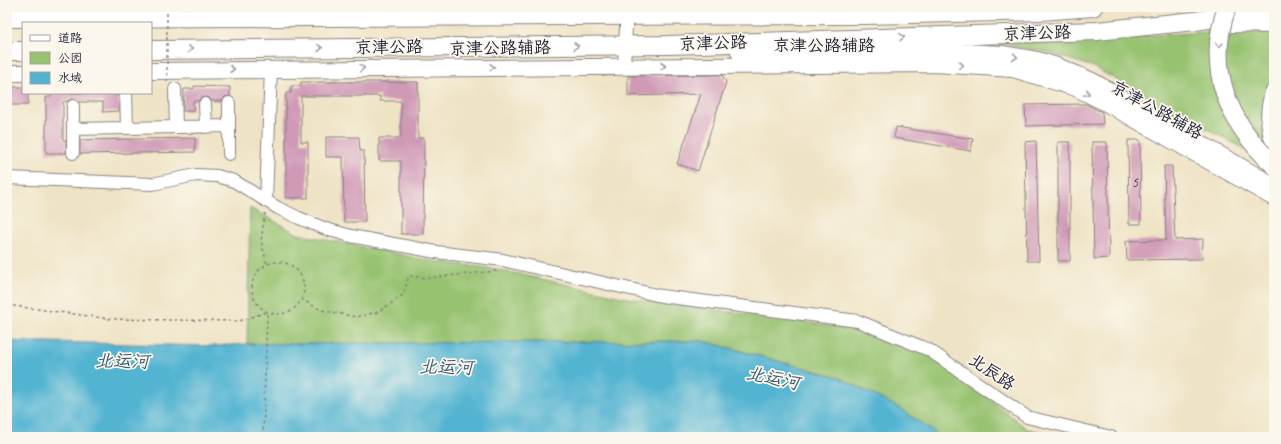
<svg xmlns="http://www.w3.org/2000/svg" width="1281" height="444" viewBox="0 0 1281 444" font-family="Caveat,'LXGW WenKai TC',sans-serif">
  <rect width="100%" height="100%" fill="#fbf7ec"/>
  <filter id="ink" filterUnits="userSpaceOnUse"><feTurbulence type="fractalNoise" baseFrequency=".025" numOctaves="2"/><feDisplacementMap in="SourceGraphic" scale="8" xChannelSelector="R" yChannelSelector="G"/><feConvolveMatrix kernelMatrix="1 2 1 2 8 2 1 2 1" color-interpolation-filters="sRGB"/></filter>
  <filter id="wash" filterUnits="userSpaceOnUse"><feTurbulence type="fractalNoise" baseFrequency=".012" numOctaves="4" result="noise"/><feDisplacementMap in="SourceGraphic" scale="16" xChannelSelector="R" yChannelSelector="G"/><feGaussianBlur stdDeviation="0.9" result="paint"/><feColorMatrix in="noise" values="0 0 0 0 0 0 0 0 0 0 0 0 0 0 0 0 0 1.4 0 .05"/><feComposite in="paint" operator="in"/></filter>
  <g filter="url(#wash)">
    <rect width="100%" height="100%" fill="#efe3c5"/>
    <path fill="#97c26f" stroke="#5c7255" d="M1274,7V165L1093,67L1047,52L996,44L1262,29Z
      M250,208L298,234L432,261L496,269L627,298L854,329L929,350L1027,429L1064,437H941L899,408L838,377L703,341L247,344Z"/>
    <path fill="#53b4d2" stroke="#3a6b86" d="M7,341L213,346L247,344L703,341L838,377L899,408L941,437H7Z"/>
    <g id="blocks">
      <path fill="#d09ab7" d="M722,75L726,82L698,171L677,164L701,94L628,96V76Z
        M301,82H418V138H424L423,234H401V161H379V138H401V101H380V96H301V142H308V198H286V93H291V86H301Z
        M194,86L230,87V96L225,97L222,101H212L208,97L201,98L198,101H193V111H183L184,89H194Z
        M7,87H23V93H28V105H7Z
        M51,93H114V95H119V111L103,112V102H79L73,99L63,102V140H66V153H46V97H51Z
        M1086,104L1102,112L1103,124L1026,126L1025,105Z
        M896,127L973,139L971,151L894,138Z
        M326,137H359L360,151H364L365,222H344L343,157H326Z
        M195,138V152L80,154V140Z
        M1128,140H1140L1141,224H1129Z
        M1036,141L1039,261H1027L1025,142Z
        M1058,142H1070V261H1058Z
        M1092,142H1107L1109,258L1094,259Z
        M1164,166H1172L1175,240L1203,239L1202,259L1127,260L1126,241L1166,240Z"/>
    </g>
  </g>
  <g filter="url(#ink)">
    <use href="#blocks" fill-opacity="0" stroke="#888280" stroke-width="1"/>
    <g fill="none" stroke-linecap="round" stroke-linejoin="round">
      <defs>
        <path id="minor" d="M624,66L627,8
          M175,89L176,127
          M126,93L127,128
          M229,103V154
          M205,104L206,127
          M73,129L229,126
          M73,153V106
          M7,178L152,184L196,175L217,176L234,181L278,208L299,218L326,229L351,236L436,252L503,260L661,296L858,321L929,350L1027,417L1111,437
          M266,201L271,69"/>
        <path id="major" d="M151,71L935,64L1013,69L1076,88L1106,103L1274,198
          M7,73H23"/>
        <path id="highway" d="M7,18L864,15L1041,11L1093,7
          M1226,23L1274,24
          M151,50L668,45L1097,31L1195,21L1274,9
          M7,51H23
          M740,52L809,56L962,53L1003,55L1038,61L1057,67L1092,82L1274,187
          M1274,93C1269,109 1269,125 1274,140"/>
      </defs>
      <use href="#minor" stroke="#888280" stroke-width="14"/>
      <use href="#major" stroke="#888280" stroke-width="18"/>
      <use href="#highway" stroke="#888280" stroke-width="20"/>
      <path stroke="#888280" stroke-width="1.5" stroke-dasharray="3 3" stroke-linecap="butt" d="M265,213L261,241L267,264
        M252 288a26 26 0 1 1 52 0a26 26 0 1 1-52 0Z
        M301,299L321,310L356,317L378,312L403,295L409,276L427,278L497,271
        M7,305L111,319L239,321L267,312L263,437"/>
      <use href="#minor" stroke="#fff" stroke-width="12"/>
      <use href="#major" stroke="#fff" stroke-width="16"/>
      <use href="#highway" stroke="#fff" stroke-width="18"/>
      <defs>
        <path id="highway-bridge" d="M1227,7C1205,68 1228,123 1274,165"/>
      </defs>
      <use href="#highway-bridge" stroke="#888280" stroke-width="20" stroke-linecap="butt"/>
      <path stroke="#888280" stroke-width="1.5" stroke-dasharray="3 3" stroke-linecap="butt" d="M167,7V83"/>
      <use href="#highway-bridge" stroke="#fff" stroke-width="18"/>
    </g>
    <defs><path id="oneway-chevron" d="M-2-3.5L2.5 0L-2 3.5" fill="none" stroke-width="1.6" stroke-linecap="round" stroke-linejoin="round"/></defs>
    <g stroke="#9c9ca7">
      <use href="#oneway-chevron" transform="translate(902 37) rotate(-2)"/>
      <use href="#oneway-chevron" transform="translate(1219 45) rotate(93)"/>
      <use href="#oneway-chevron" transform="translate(576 46) rotate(-1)"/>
      <use href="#oneway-chevron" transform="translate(320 48) rotate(-1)"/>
      <use href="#oneway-chevron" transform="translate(190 49) rotate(-1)"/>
      <use href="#oneway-chevron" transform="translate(1015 57) rotate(8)"/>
      <use href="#oneway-chevron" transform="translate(961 65) rotate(3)"/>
      <use href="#oneway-chevron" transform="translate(663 66)"/>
      <use href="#oneway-chevron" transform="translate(492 67) rotate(-1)"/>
      <use href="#oneway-chevron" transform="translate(362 68) rotate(-1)"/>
      <use href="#oneway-chevron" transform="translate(232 69)"/>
      <use href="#oneway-chevron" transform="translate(1087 93) rotate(27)"/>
    </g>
  </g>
  <g text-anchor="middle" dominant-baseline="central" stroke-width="3.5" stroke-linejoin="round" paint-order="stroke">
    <g font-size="15" fill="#4e405a">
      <text x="1135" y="182">5</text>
    </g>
    <g font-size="17" fill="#22223b" stroke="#fbf7ec">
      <text transform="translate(1037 33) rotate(-2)">京津公路</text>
      <text transform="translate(713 43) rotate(-2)">京津公路</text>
      <text x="824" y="45">京津公路辅路</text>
      <text transform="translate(389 47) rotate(-1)">京津公路</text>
      <text transform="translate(500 48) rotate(-1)">京津公路辅路</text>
      <text transform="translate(1157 110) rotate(29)">京津公路辅路</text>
      <text transform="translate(992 372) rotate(34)">北辰路</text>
    </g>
    <g font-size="18" font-style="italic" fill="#365c77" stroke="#fbf7ec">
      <text transform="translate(122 361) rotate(1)">北运河</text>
      <text transform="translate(446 367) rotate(1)">北运河</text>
      <text transform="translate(773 378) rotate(12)">北运河</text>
    </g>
  </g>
  <rect width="1281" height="444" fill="none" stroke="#fbf7ec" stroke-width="24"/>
  <rect x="22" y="22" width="130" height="72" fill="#fbf7ec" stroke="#a4a2a5"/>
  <rect x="30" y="35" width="20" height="6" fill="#ffffff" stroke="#a4a2a5"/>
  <text x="58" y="42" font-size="12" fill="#22223b">道路</text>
  <rect x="30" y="52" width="20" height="12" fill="#97c26f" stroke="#a4a2a5"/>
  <text x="58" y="62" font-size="12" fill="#22223b">公园</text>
  <rect x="30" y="72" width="20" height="12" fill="#53b4d2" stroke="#a4a2a5"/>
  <text x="58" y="82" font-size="12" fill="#22223b">水域</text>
</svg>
